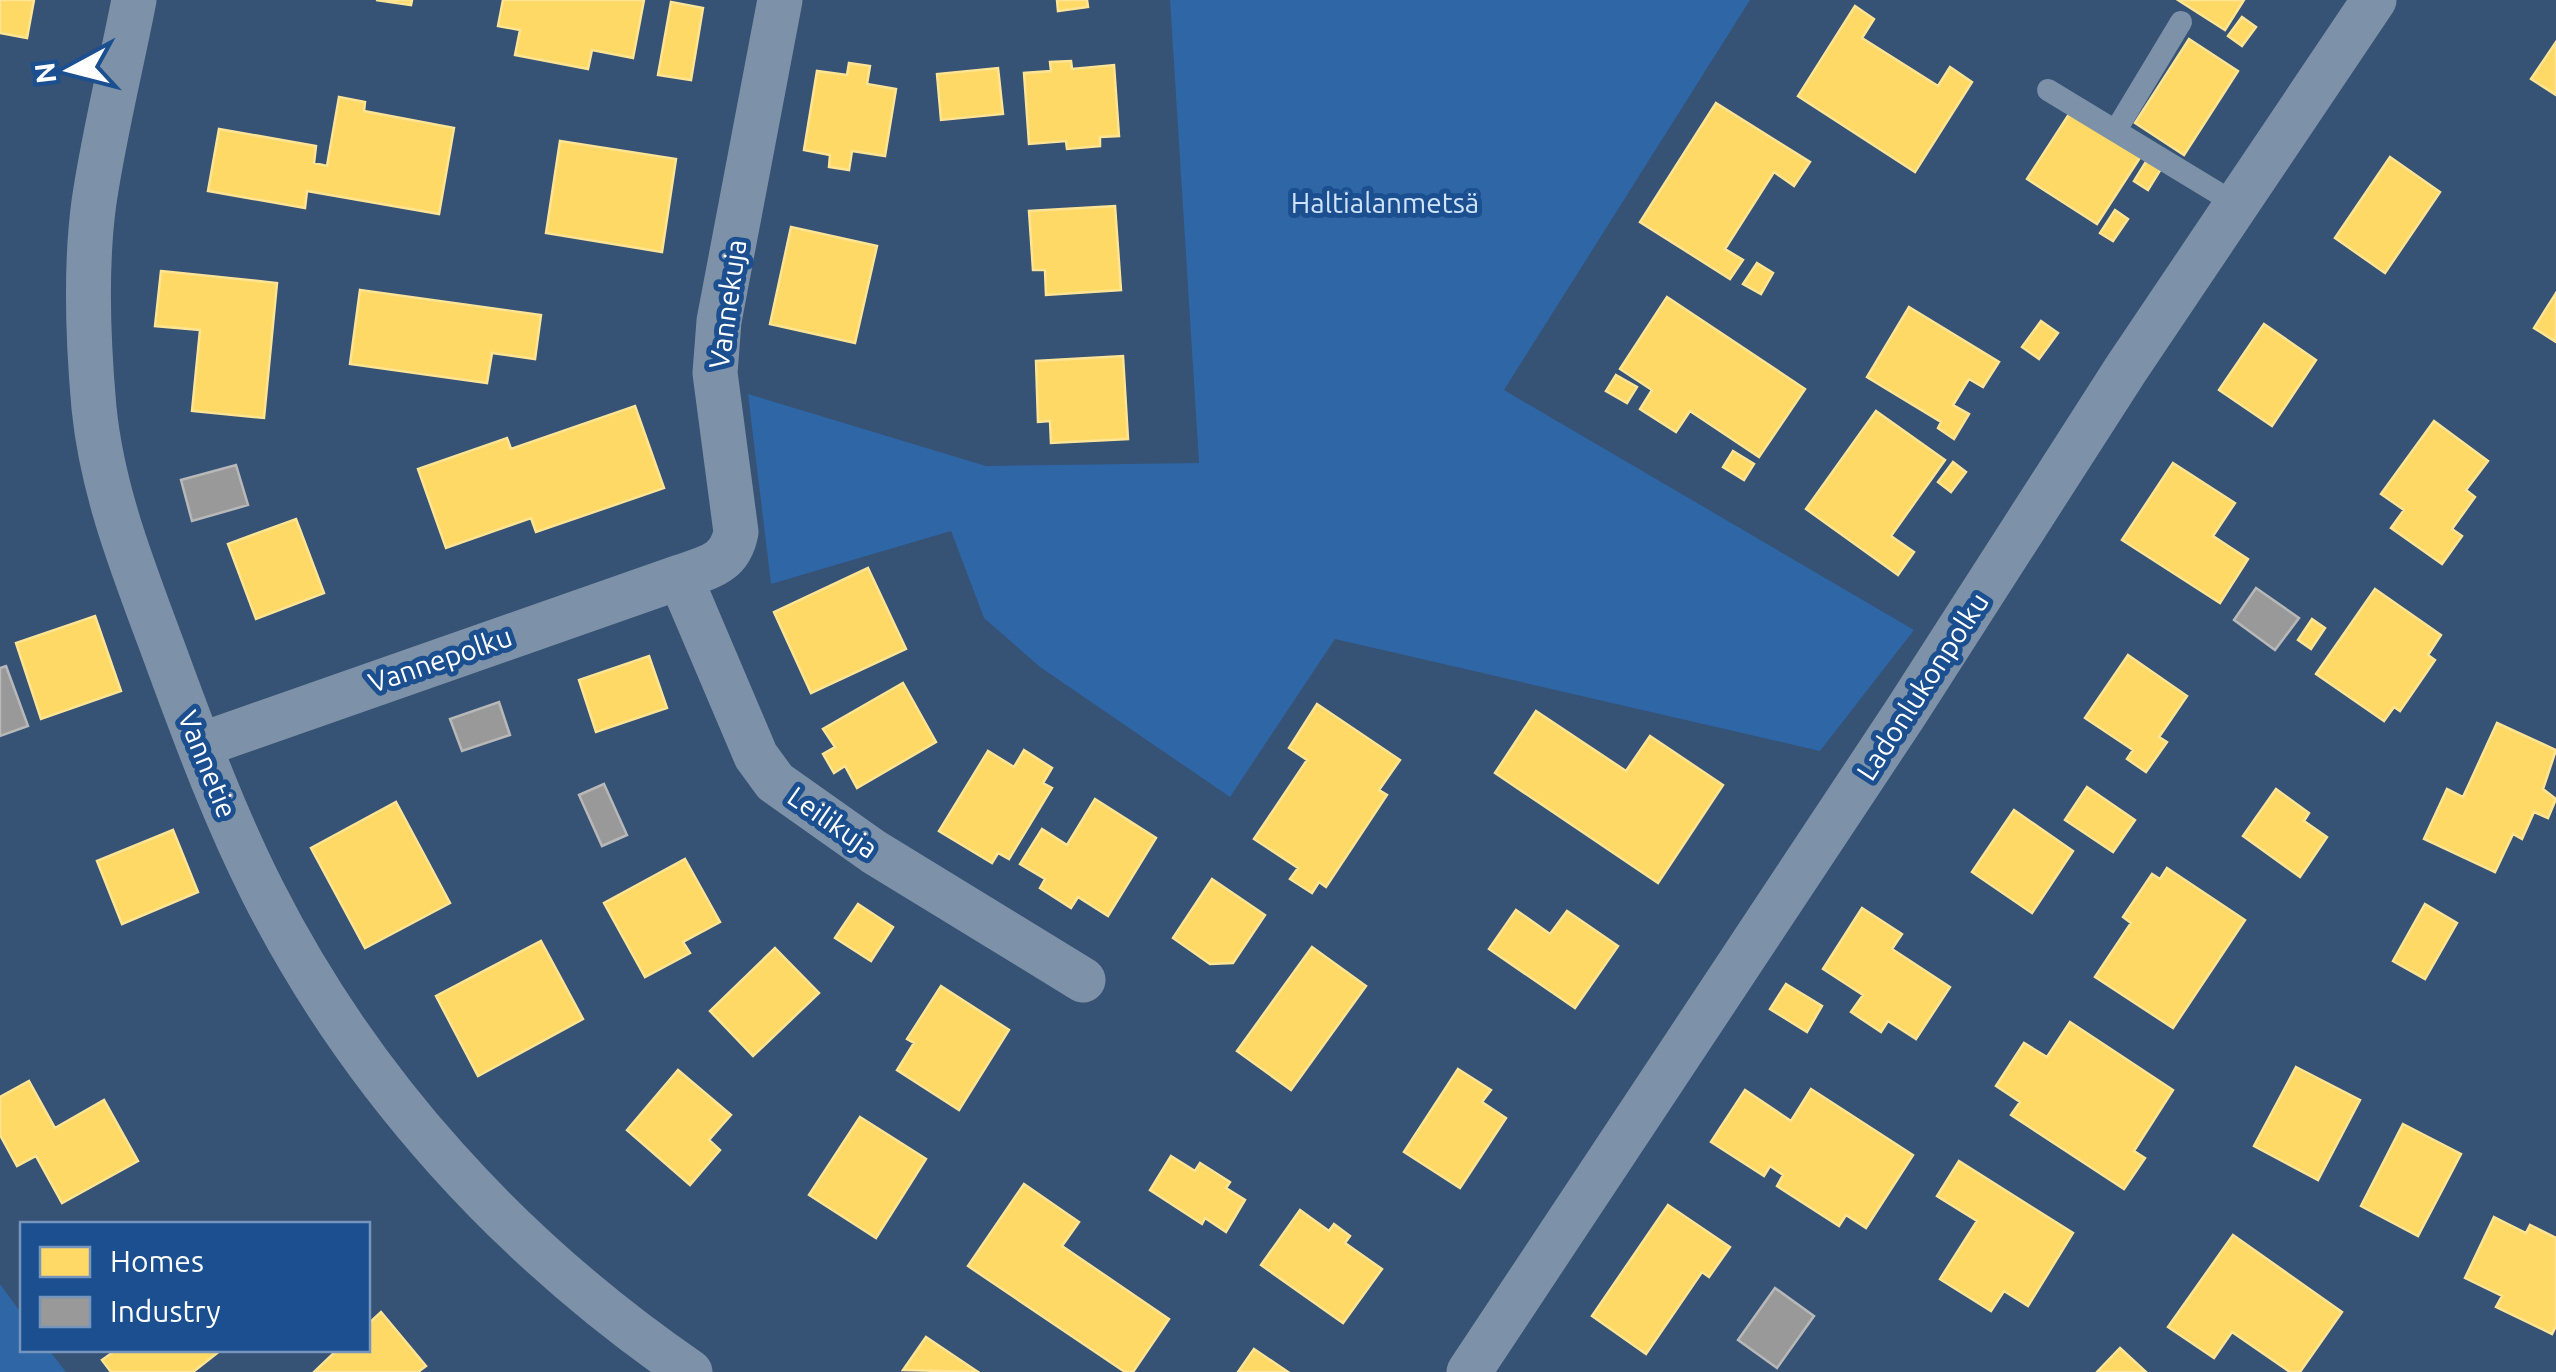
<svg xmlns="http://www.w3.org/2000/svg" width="2556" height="1372" viewBox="0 0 2556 1372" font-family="Ubuntu,sans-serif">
  <rect width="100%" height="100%" fill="#365274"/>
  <path fill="#2f66a5" d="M1170,0H1750L1504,390L1914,630L1820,751L1335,639L1230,797L1040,667L984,618L951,531L771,584L748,394L986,466L1199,463Z
    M0,1284L22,1314V1350H49L66,1372H0Z"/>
  <path fill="#ffd966" stroke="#ffe494" stroke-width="2.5" d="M0,0H34L27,38L0,33Z
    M376,0H412L411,5Z
    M503,0H644L633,58L592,50L588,69L515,55L520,30L498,26Z
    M1057,0H1087L1088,7L1058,11Z
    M2178,0H2244L2225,30Z
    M671,2L703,8L691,80L658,75Z
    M1855,6L1874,19L1862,38L1938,86L1950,67L1972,82L1915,172L1798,96Z
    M2242,17L2256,27L2242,46L2228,36Z
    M2189,39L2238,71L2184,155L2135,123Z
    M2556,42V95L2531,79Z
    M1071,61L1072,69L1114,65L1119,136L1100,137V146L1067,149L1066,141L1029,144L1024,73L1051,71L1050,62Z
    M849,63L870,66L867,84L896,89L885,156L852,151L849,170L829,167L830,155L804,150L817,71L847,75Z
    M998,68L1003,114L941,120L937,74Z
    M339,97L365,102L364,111L454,128L439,214L307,191L305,208L208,191L219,129L316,146L314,163L327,166Z
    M1716,103L1810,162L1794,186L1774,172L1725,249L1743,260L1730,279L1640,222Z
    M2073,108L2143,153L2097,224L2027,179Z
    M560,141L676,159L662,252L546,233Z
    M2390,157L2440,192L2385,273L2335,238Z
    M2147,160L2161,169L2148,190L2134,181Z
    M1115,206L1121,290L1046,295L1045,270H1033L1029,211Z
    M2115,210L2128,219L2113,241L2100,233Z
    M791,227L877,246L855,343L770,324Z
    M1757,263L1773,273L1761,294L1743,284Z
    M161,271L277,283L264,418L192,411L200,330L155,326Z
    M360,290L541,315L535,359L492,353L487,383L350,364Z
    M2556,293V342L2534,328Z
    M1667,297L1805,389L1759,457L1690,411L1676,432L1640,409L1652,390L1620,369Z
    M1909,307L1999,362L1983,387L1969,379L1953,405L1969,414L1954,439L1938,428L1941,422L1867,377Z
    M2041,321L2058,333L2039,359L2022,347Z
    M2264,324L2316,360L2272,426L2219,390Z
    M1123,356L1128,439L1051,443L1050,421L1038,422L1036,361Z
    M1616,375L1637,387L1627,403L1606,391Z
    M635,406L664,488L536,532L531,518L446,548L418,469L507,438L511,449Z
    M1876,411L1945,460L1891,536L1914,552L1898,575L1806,509Z
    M2434,421L2488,461L2466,490L2475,497L2452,529L2462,536L2442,564L2391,528L2404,510L2381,494Z
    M1733,451L1754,464L1744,480L1723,467Z
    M1953,462L1966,472L1951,492L1938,482Z
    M2173,463L2235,503L2213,536L2248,559L2220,603L2122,540Z
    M296,519L324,593L256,619L228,544Z
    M868,568L906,649L811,693L774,612Z
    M2375,589L2441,635L2428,655L2435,660L2400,711L2394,707L2384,721L2316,674Z
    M95,616L121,691L41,719L16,643Z
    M2312,619L2325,628L2311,649L2298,640Z
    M2128,655L2187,696L2159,737L2167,742L2146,772L2127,759L2133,750L2085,718Z
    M649,656L667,708L596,732L579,680Z
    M903,683L936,742L857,788L845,766L834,773L823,754L835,747L823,729Z
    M1317,704L1400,760L1379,790L1387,795L1326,887L1319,882L1312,893L1290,879L1298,868L1254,839L1307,760L1289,748Z
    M1536,711L1626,771L1650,736L1723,785L1658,883L1495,773Z
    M2497,723L2556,750L2543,789L2556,799L2548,818L2534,812L2522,839L2513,834L2495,872L2424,839L2447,789L2463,797Z
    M1024,750L1052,768L1043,783L1052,788L1009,859L998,853L992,863L939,831L988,751L1014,767Z
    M2087,787L2135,820L2113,852L2065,820Z
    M2276,789L2309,813L2304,821L2327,837L2300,877L2243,836Z
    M1095,799L1156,838L1108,916L1078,897L1071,908L1040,888L1045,879L1020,864L1042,829L1067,845Z
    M396,802L450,903L365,948L311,848Z
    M2014,810L2073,851L2032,913L1972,872Z
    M173,830L198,892L122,924L97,861Z
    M685,859L720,922L683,942L690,953L645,977L604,903Z
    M2167,868L2245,920L2173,1028L2095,977L2131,923L2123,917L2152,874L2160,879Z
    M1212,879L1265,915L1233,963L1210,964L1173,938Z
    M858,904L893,927L871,961L835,938Z
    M2425,904L2457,923L2425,979L2393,961Z
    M1862,908L1902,934L1892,949L1950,987L1916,1039L1888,1021L1881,1032L1851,1012L1863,995L1823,969Z
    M1516,910L1550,934L1567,911L1618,946L1575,1008L1489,949Z
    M541,941L583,1019L478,1076L436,996Z
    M1312,947L1366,986L1291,1090L1237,1051Z
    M775,948L819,993L753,1056L710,1011Z
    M1786,984L1822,1006L1807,1032L1770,1009Z
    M941,986L1009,1030L959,1110L897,1070L914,1043L907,1039Z
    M2070,1022L2173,1090L2134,1151L2145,1158L2124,1189L2011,1115L2020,1102L1996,1086L2024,1043L2047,1057Z
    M2296,1067L2360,1100L2318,1180L2254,1146Z
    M1458,1069L1491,1090L1482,1102L1506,1118L1460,1188L1404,1152Z
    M678,1070L731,1115L709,1140L720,1150L690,1185L627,1130Z
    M29,1081L55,1128L104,1100L138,1161L62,1203L36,1156L17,1166L0,1135V1097Z
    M1811,1089L1913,1155L1866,1228L1846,1215L1839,1226L1777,1186L1783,1175L1770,1166L1764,1176L1711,1142L1745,1090L1791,1121Z
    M860,1117L926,1159L876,1238L809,1195Z
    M2403,1124L2461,1154L2418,1236L2361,1206Z
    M1171,1156L1195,1171L1200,1163L1230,1182L1226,1188L1245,1200L1226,1232L1205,1218L1202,1224L1150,1190Z
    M1959,1161L2073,1233L2028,1306L2004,1291L1991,1311L1940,1279L1977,1221L1937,1196Z
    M1024,1184L1079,1222L1062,1246L1169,1319L1133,1372H1125L968,1266Z
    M1668,1205L1730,1247L1709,1277L1702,1272L1646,1354L1592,1316Z
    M1300,1210L1329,1231L1334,1224L1350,1236L1345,1243L1382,1269L1343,1323L1261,1265Z
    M2494,1217L2526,1233L2530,1225L2556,1238V1326L2552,1334L2496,1307L2502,1296L2465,1278Z
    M2233,1235L2342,1312L2300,1372H2290L2232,1332L2214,1358L2168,1327Z
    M381,1312L426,1366L418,1372H314L337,1350H368V1324Z
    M926,1337L978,1372L903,1370Z
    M2120,1348L2146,1372H2097Z
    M1254,1349L1288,1372H1238Z
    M116,1350H221L193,1372H111L102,1360Z"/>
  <path fill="#999" stroke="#b8b8b8" stroke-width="2.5" d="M236,465L248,505L192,521L181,480Z
    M2256,588L2299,618L2275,650L2234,620Z
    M6,666L28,726L0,736V668Z
    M499,702L510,735L462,751L450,719Z
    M604,784L627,835L602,846L579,795Z
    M1775,1288L1814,1316L1777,1368L1738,1340Z"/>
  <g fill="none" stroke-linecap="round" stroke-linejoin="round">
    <path stroke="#7d92a8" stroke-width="22" d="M2048,90L2236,204
      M2116,130L2181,22"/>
    <path stroke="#7d92a8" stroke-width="45" d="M134,0C121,67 104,134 94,202C85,268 88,341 94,408C103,498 138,580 169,665C197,741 226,819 263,892C361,1086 511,1249 690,1372
      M680,577L756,756L775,782L874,852L1083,980
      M201,745L680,577C709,567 730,564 736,532L715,373L719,321L780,0
      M1469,1372L1906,712L2126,369L2374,0"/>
  </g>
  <g text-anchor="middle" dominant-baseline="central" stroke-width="10" stroke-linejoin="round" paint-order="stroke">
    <g font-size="28" fill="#cfe3fa" stroke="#1b4f8f">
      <text x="1385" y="202">Haltialanmetsä</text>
    </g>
    <g font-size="28" fill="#fff" stroke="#1b4f8f">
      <text transform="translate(727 304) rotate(-82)">Vannekuja</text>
      <text transform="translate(440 659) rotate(-19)">Vannepolku</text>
      <text transform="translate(1922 686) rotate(-57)">Ladonlukonpolku</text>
      <text transform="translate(208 764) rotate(68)">Vannetie</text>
      <text transform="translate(833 822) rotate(35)">Leilikuja</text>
    </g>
  </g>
  <rect x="20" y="1222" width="350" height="130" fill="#1b4f8f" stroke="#7695bc" stroke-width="2.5"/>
  <rect x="40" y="1247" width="50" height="30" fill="#ffd966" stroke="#7695bc" stroke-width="2.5"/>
  <text x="110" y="1272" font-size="30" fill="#ffffff">Homes</text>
  <rect x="40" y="1297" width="50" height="30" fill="#999999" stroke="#7695bc" stroke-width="2.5"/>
  <text x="110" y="1322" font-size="30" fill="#ffffff">Industry</text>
  <g transform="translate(70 70) rotate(263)" stroke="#1b4f8f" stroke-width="8" paint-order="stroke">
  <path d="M0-8L18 38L0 25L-18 38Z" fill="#ffffff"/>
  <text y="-15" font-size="28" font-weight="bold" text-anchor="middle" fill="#ffffff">N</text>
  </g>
</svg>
